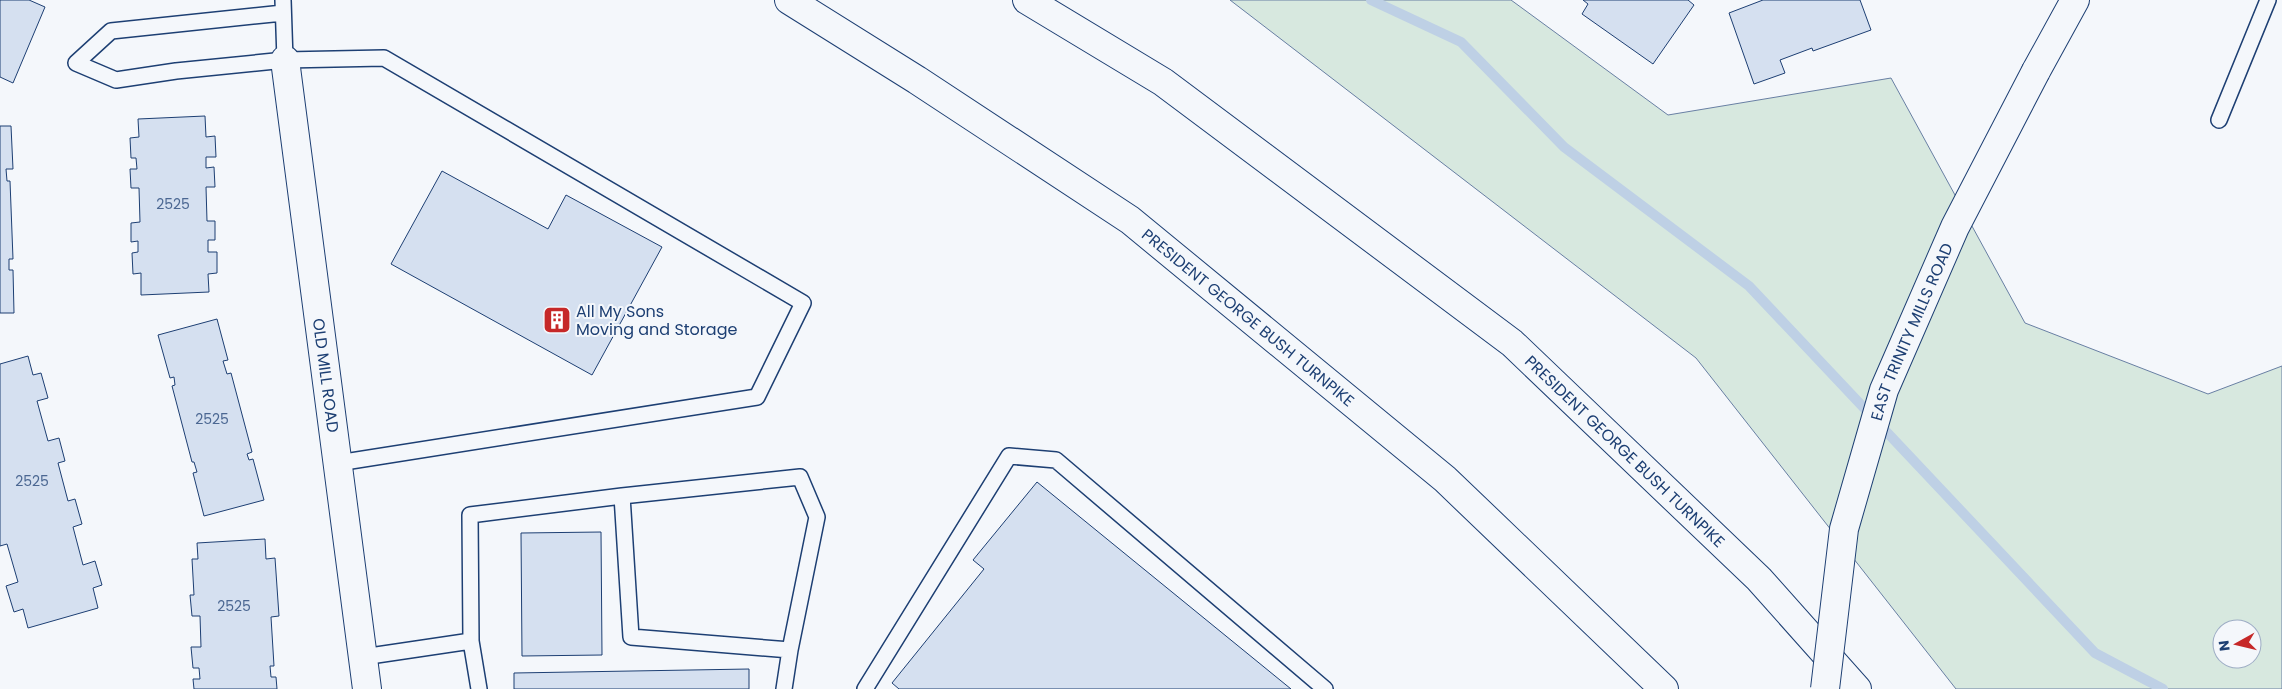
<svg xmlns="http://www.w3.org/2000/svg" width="2282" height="689" viewBox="0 0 2282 689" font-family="Poppins,sans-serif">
  <rect width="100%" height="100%" fill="#f4f7fb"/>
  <path fill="#d7e8df" stroke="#687fa3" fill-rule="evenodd" d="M1230,0H1511L1668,115L1891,78L2025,323L2208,394L2282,366V689H1956L1696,358ZM2222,629H2252V659H2222Z"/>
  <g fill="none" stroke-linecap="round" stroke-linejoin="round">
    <path stroke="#bed0e5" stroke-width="10" d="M1371,0L1461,42L1564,147L1749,286L2095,653L2163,689"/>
  </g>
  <path fill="#d5e0f0" stroke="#1d3f73" d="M0,0H29L45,7L13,83L0,77Z
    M1583,0H1688L1694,5L1653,64L1582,14L1588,4Z
    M1860,0L1871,30L1813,51L1812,48L1780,60L1785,73L1754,84L1729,13L1763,0Z
    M205,116L206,137L215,136L216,157H206V168L214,167L215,187H206L207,221H215V240H208V252H217V273L208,274L209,292L141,295V273L133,274L132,253L138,252V241L131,242V223L140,222L139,188H131L130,169H137L136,158H131L130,138L139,137L138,119Z
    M0,126H11L13,169H6L7,181H10L13,259H9V270H13L14,313H0Z
    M442,171L548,229L566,195L662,247L592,375L391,264Z
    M217,319L228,360L223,361L227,374L231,373L252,452L247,454L249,460L253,459L264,500L204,516L193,473L197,472L194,462H192L172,386L175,385L174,377L170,378L158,335Z
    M28,356L33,375L41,373L48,398L37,401L48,441L59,438L65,461L58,463L68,501L75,499L82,524L73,527L83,565L95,561L102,585L93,588L98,608L28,628L23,609L14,612L6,586L18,582L7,544L0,546V364Z
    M1037,482L1291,689H899L892,683L984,569L973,560Z
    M601,532L602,655L522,656L521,533Z
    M265,539L266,559L275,558L279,616L271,617L274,666H270L271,677H276L277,689H194L193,679H200L199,668H193L191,647H201L200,616H192L190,595H194L192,559H198L197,543Z
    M749,669V689H514V673Z"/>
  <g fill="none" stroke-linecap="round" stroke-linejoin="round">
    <defs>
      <path id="service" d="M283,0L285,60
        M283,13L111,31L76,63L116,80L176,71L285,60L384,58L803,303L757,397L338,463
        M2219,120L2268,0
        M622,496L800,477L817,517L790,650
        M471,641L470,515L622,496L631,637L790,650L784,689
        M363,657L471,641L479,689
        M865,689L1009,456L1056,460L1325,689"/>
      <g id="minor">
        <path id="s1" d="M285,60L367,689"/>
      </g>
      <path id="secondary" d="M2036,71L2075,0"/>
      <g id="motorway">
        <path id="s2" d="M789,0L917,80L1130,220L1445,479L1664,689"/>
        <path id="s3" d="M1027,0L1163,82L1512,343L1759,579L1857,689"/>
      </g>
    </defs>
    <use href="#service" stroke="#1d3f73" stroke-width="18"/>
    <use href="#minor" stroke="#1d3f73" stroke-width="30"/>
    <use href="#secondary" stroke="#1d3f73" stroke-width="30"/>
    <use href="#motorway" stroke="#1d3f73" stroke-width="30"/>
    <use href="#service" stroke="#f4f7fb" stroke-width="15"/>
    <use href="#minor" stroke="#f4f7fb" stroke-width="28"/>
    <use href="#secondary" stroke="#f4f7fb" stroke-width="28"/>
    <use href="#motorway" stroke="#f4f7fb" stroke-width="28"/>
    <defs>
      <g id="secondary-bridge">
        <path id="s4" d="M1825,689L1844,529L1884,390L1955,227L2036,71"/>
      </g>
    </defs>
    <use href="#secondary-bridge" stroke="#1d3f73" stroke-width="30" stroke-linecap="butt"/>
    <use href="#secondary-bridge" stroke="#f4f7fb" stroke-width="28"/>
  </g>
  <defs>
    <symbol id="building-square" viewBox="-11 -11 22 22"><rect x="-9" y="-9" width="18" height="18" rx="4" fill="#c62828" stroke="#f4f7fb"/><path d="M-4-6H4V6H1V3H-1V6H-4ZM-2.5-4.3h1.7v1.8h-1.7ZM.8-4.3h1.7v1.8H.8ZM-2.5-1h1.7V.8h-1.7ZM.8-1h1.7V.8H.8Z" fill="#fff"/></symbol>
  </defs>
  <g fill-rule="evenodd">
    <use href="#building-square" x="541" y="304" width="32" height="32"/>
  </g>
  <g text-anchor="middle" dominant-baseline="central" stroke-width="4" stroke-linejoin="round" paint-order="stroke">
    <g font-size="14" fill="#4b6792">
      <text x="173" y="204">2525</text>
      <text x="212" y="419">2525</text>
      <text x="32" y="481">2525</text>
      <text x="234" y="606">2525</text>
    </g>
    <g font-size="16" fill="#1d3f73" stroke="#f4f7fb" text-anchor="start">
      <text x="576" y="311">All My Sons<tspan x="576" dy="18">Moving and Storage</tspan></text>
    </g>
    <g font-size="16" fill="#1d3f73" stroke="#f4f7fb">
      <text stroke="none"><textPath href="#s2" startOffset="559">PRESIDENT GEORGE BUSH TURNPIKE</textPath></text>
      <text stroke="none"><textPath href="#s4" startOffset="370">EAST TRINITY MILLS ROAD</textPath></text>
      <text stroke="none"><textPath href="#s1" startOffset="318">OLD MILL ROAD</textPath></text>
      <text stroke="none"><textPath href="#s3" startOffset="751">PRESIDENT GEORGE BUSH TURNPIKE</textPath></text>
    </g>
  </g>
  <g transform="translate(2237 644) rotate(262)"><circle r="24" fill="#f4f7fb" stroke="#9eadc5"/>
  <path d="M0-4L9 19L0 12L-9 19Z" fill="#c62828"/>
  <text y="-8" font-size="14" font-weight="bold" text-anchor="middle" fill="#1d3f73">N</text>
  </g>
</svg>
